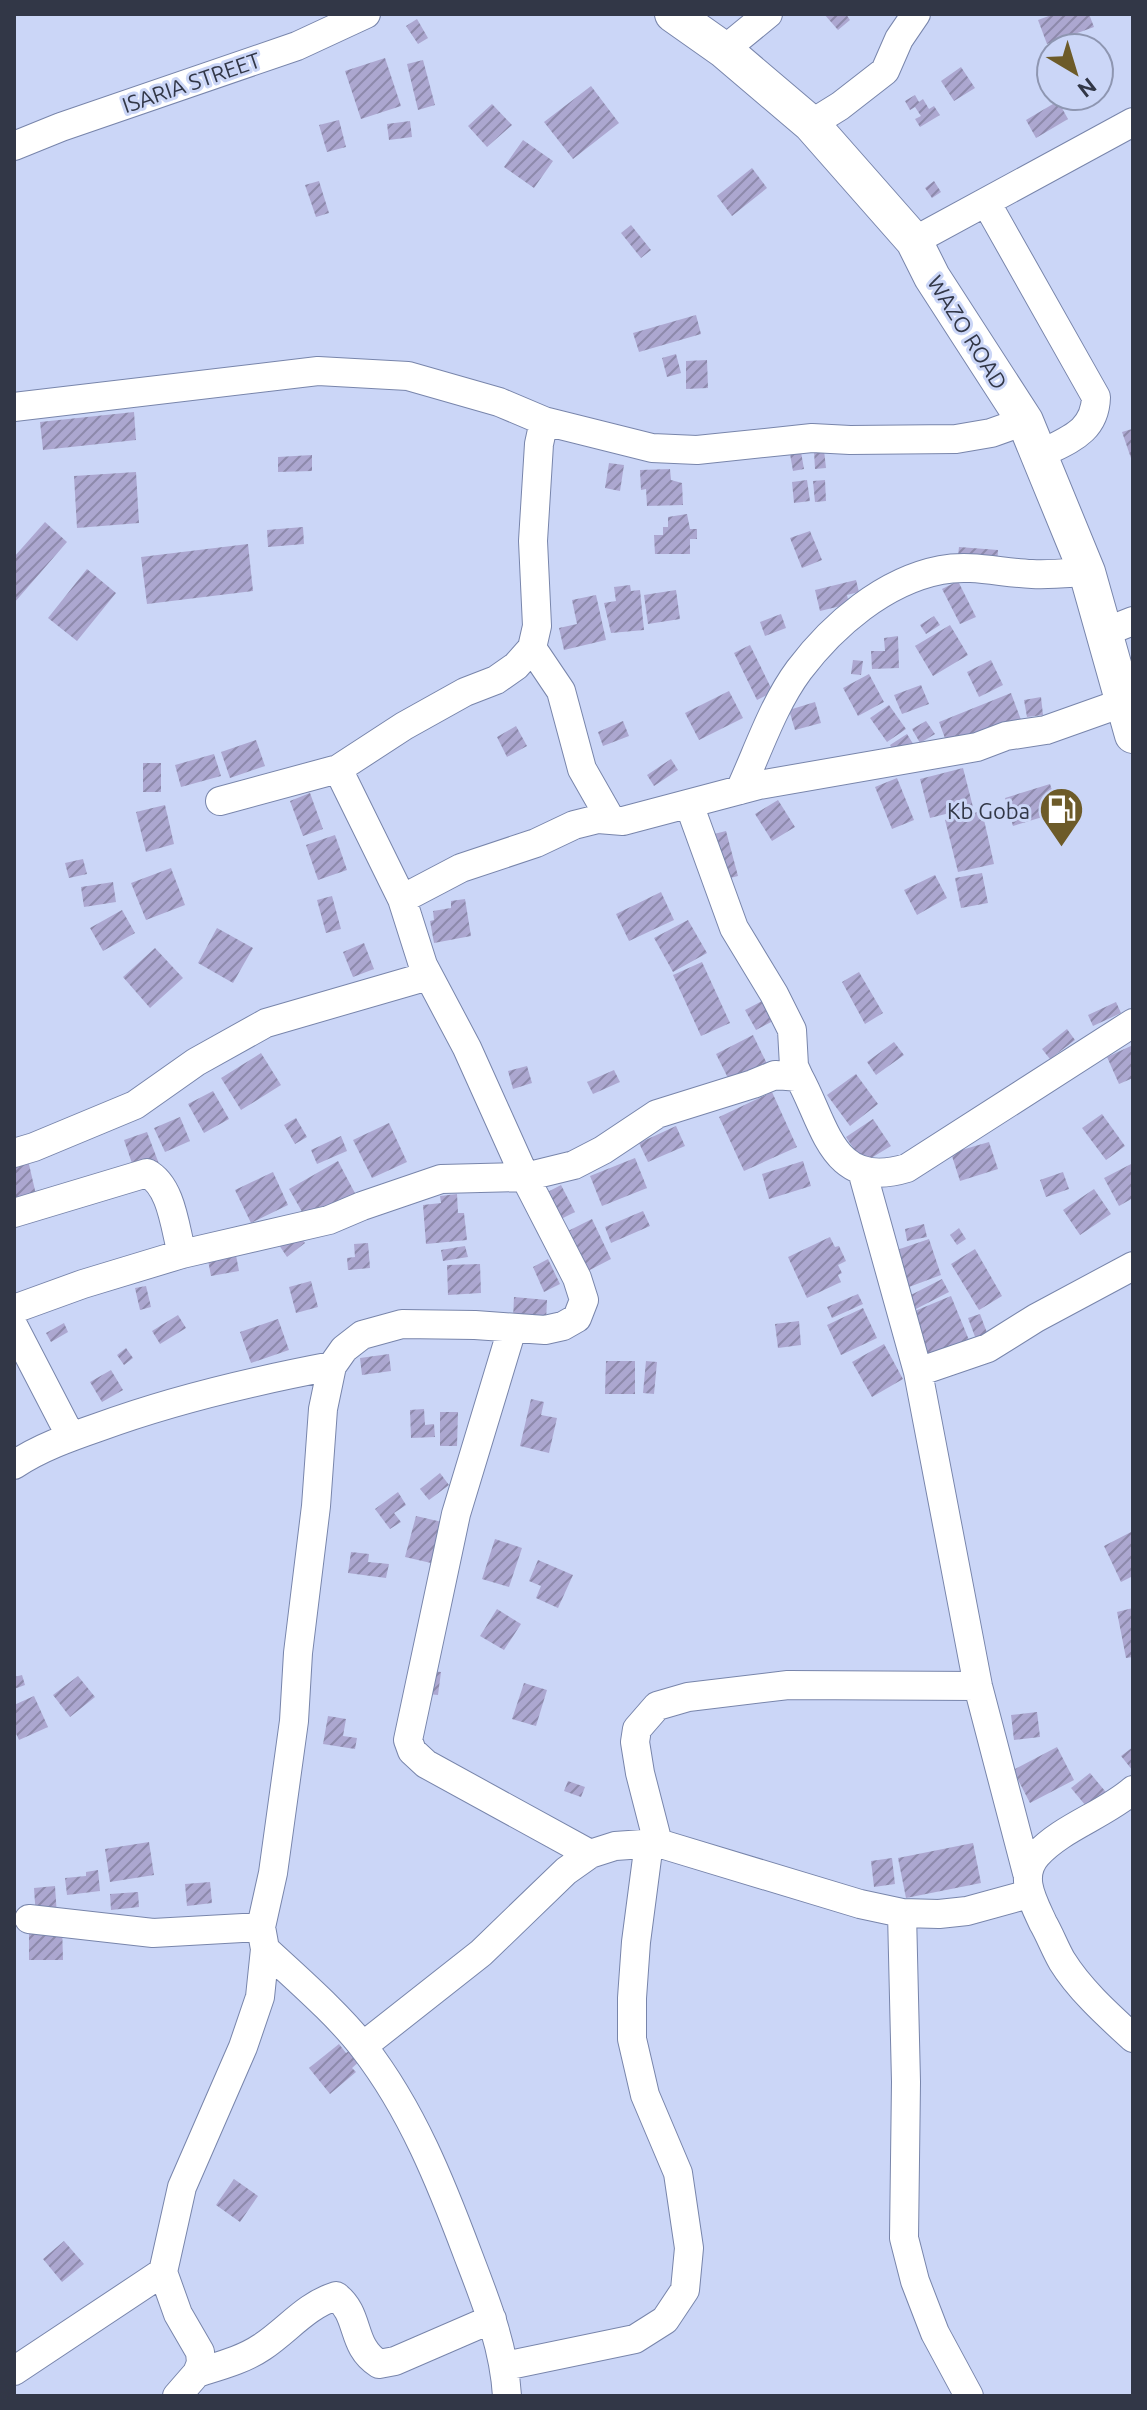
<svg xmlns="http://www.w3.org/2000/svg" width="1147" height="2410" viewBox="0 0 1147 2410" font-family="Ubuntu,sans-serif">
  <defs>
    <pattern id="building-hatch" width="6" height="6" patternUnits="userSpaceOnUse" patternTransform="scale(2)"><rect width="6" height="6" fill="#aca7d0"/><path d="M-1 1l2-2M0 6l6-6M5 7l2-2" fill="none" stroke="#8d89ab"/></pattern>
  </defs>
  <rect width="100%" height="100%" fill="#cbd6f7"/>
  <path fill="url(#building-hatch)" d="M824,14H846L850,20L838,30Z
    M1054,14H1089L1094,27L1047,44L1038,20Z
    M417,19L428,38L418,44L406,26Z
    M385,58L401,106L361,119L345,71Z
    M423,60L435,105L418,110L407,64Z
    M961,67L975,88L954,101L941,81Z
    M591,86L619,123L573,159L544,122Z
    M915,95L919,102L923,99L929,109L934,106L940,115L920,127L915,119L921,116L915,107L910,110L905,101Z
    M1058,101L1068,119L1036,138L1026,120Z
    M492,104L512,125L487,147L468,126Z
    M339,120L346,147L327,152L319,125Z
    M410,121L412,137L389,140L387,124Z
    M523,140L553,161L534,188L504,167Z
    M752,168L767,188L732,216L717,196Z
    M319,181L329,213L316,217L305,185Z
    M934,181L941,192L932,198L925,188Z
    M631,225L651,250L641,258L621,233Z
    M696,315L701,334L639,352L633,333Z
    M676,354L681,373L667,377L662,358Z
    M707,360L708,388L686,389V361Z
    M134,412L136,440L43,450L40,422Z
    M1132,429L1133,433L1132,461L1122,432Z
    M824,450L826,468L815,469L814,451Z
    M801,452L804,469L793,471L790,454Z
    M312,455V471L278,472V457Z
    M609,463L624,465L620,491L605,488Z
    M670,469L671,480L682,483L683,505L647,506L646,489L641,490L640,470Z
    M136,472L139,523L77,528L74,476Z
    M807,480L810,501L794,503L792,482Z
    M825,480L826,501L815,502L813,481Z
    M687,514L690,529H697V539H690V554H655L654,535H663V527H668V517Z
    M45,522L67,542L14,603V557Z
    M303,527L304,544L268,547L267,530Z
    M810,531L822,560L802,568L790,538Z
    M248,544L253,591L147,604L141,557Z
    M959,547L998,550L997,567L957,564Z
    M87,569L116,593L77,641L48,618Z
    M856,580L859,592L847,595L849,604L820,611L815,590Z
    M958,581L976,617L960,624L942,589Z
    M630,585L631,591L640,590L644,630L611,633L604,603L616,601L614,587Z
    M676,590L680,619L648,624L644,595Z
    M596,595L606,640L564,650L559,628L577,624L572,600Z
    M781,614L786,628L765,636L760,622Z
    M934,616L940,625L926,634L920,625Z
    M950,625L968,655L933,676L915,646Z
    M898,636L899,668L872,669L871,651H885L884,638Z
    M750,645L773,692L757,700L734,653Z
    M853,660L863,661L861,675L851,674Z
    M991,660L1003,685L979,697L967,672Z
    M869,674L884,702L858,716L843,688Z
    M921,685L929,704L902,714L894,695Z
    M729,691L743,718L699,740L685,713Z
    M1011,693L1021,720L949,749L939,722Z
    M1041,697L1043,715L1027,717L1024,700Z
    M815,702L821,723L795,730L789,710Z
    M889,705L906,729L887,742L870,718Z
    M623,721L629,736L603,746L598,732Z
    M926,721L935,734L920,743L912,729Z
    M516,726L527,746L507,757L497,737Z
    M907,734L915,747L897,758L890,745Z
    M256,740L265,766L230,778L221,752Z
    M214,754L221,776L181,787L175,765Z
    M671,759L678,770L654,786L647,775Z
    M143,763H161V792H143Z
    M963,768L973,807L930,818L920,779Z
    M897,778L914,820L892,829L875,787Z
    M1050,784L1059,812L1013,826L1005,798Z
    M310,793L323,829L303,836L290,801Z
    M778,800L795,827L772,841L755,814Z
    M165,805L174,844L146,852L136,812Z
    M982,811L994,864L958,872L945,820Z
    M726,831L738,876L726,879L714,834Z
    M335,835L347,870L318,880L306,845Z
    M83,859L87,874L69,878L65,863Z
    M171,868L185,905L146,920L131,883Z
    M982,873L988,903L961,908L955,878Z
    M935,875L947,898L917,915L904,890Z
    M113,882L116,902L84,907L81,887Z
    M661,892L674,920L629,941L616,914Z
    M332,896L341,929L326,933L317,900Z
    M465,899L471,936L434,943L430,921L434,920L433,911L451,908V901Z
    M122,910L135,933L103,951L90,928Z
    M688,920L707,953L673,972L654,938Z
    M217,928L253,948L233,983L198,963Z
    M364,943L374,969L353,977L343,952Z
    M155,948L183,978L150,1008L123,977Z
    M702,962L730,1023L701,1036L673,975Z
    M859,972L883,1013L865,1024L842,982Z
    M764,1000L775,1020L756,1030L745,1010Z
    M1116,1002L1121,1013L1093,1026L1088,1015Z
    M1067,1029L1075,1040L1050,1059L1042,1049Z
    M753,1035L770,1070L733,1088L716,1054Z
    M894,1042L904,1055L876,1075L867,1062Z
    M1133,1045V1078L1119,1084L1107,1057Z
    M261,1053L281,1085L241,1110L221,1078Z
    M527,1066L532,1083L513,1089L508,1071Z
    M614,1070L620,1082L593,1094L587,1082Z
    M856,1074L878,1104L850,1126L827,1095Z
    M213,1091L229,1119L204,1133L188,1104Z
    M772,1092L797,1147L744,1171L719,1117Z
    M1102,1114L1125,1146L1106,1160L1082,1128Z
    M180,1117L190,1141L165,1152L154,1128Z
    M296,1118L307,1137L295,1144L284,1125Z
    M873,1119L891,1146L863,1163L846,1137Z
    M389,1123L407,1162L372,1178L353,1140Z
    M676,1126L685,1146L648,1162L639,1143Z
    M147,1132L159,1164L135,1172L124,1140Z
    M341,1136L347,1151L317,1164L311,1150Z
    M989,1142L998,1169L960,1181L951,1153Z
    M635,1158L647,1188L602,1206L590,1176Z
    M28,1160L37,1199L14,1204V1163Z
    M338,1161L357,1197L309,1224L289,1189Z
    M803,1161L811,1186L769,1199L762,1174Z
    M1133,1163V1198L1119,1206L1104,1178Z
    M273,1172L288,1205L251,1223L235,1190Z
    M1063,1172L1069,1189L1046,1197L1040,1180Z
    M561,1185L575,1212L553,1223L540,1196Z
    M1094,1189L1111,1214L1080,1235L1063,1210Z
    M457,1194L458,1213H464L467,1240L426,1244L423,1205L441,1203L440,1196Z
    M643,1211L650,1226L611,1243L605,1227Z
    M592,1219L611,1259L584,1273L564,1233Z
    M924,1224L927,1237L907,1241L905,1229Z
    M959,1228L966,1239L957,1245L950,1235Z
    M297,1232L305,1243L287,1257L279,1245Z
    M830,1237L835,1247L839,1246L846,1261L838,1265L842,1273L838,1275L841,1282L807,1298L788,1257Z
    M929,1239L941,1275L901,1290L888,1253Z
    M368,1243L370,1268L348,1270L347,1258L355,1257L354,1244Z
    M465,1246L468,1257L443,1261L441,1250Z
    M975,1249L1002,1296L979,1310L951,1264Z
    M235,1250L239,1271L211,1276L207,1255Z
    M548,1259L560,1284L544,1292L533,1267Z
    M480,1264L481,1293L448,1295L447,1265Z
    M942,1279L949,1292L914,1310L907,1297Z
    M311,1281L318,1307L296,1313L289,1287Z
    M146,1286L151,1307L140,1310L135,1288Z
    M858,1294L863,1304L832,1318L827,1307Z
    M951,1296L969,1340L928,1357L910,1313Z
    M514,1297L547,1300L546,1321L513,1319Z
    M863,1308L877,1338L841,1355L827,1325Z
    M980,1314L989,1338L977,1342L968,1318Z
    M178,1315L186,1328L160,1344L152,1331Z
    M278,1319L289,1350L251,1363L240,1332Z
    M799,1321L801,1345L778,1348L775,1324Z
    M64,1323L68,1332L51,1342L46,1333Z
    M884,1344L903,1379L872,1397L852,1362Z
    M126,1348L133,1358L124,1365L117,1355Z
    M389,1354L391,1371L362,1375L360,1358Z
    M606,1361H635V1394H605Z
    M646,1361L657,1362L654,1394L643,1393Z
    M111,1370L123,1390L102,1402L90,1382Z
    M531,1399L544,1402L541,1415L557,1418L549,1453L520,1446Z
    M424,1409L425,1425L434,1424L435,1437L411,1438L410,1410Z
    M440,1412H458L457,1446H440Z
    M440,1473L449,1485L429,1500L420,1489Z
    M398,1492L406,1505L394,1513L401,1522L390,1529L375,1509Z
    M416,1516L442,1522L431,1563L405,1557Z
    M1133,1531V1576L1121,1582L1104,1546Z
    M495,1539L522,1548L509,1587L482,1579Z
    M351,1552L369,1554L368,1562L389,1564L386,1578L348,1573Z
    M538,1560L573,1575L558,1608L536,1598L541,1586L529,1581Z
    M1133,1608V1657L1126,1658L1117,1612Z
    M497,1609L521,1624L504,1650L480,1636Z
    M430,1671L441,1672L438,1695L428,1694Z
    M22,1675L25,1685L14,1689V1677Z
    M78,1676L95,1697L70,1717L53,1695Z
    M524,1683L547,1690L536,1726L512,1719Z
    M34,1696L48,1727L19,1740L14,1729V1705Z
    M1037,1712L1040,1737L1014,1740L1011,1715Z
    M328,1716L346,1719L343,1736L357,1738L355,1749L323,1744Z
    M1057,1747L1074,1780L1030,1803L1013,1770Z
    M1133,1747V1771L1121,1756Z
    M1090,1773L1110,1797L1091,1812L1071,1788Z
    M568,1781L585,1787L581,1797L564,1791Z
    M149,1842L154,1875L110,1882L105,1849Z
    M973,1843L981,1883L906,1898L898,1858Z
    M892,1858L895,1884L874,1887L871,1861Z
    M98,1870L100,1891L67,1895L65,1878L86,1876V1872Z
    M210,1882L212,1903L187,1906L185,1884Z
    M55,1886L57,1916L36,1918L34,1888Z
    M138,1892L139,1907L111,1910L110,1894Z
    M62,1924L63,1960H29V1925Z
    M339,2044L346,2053L353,2048L362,2059L352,2068L356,2072L330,2094L309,2068Z
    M234,2179L258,2196L240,2222L216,2205Z
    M64,2241L84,2264L62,2282L43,2259Z"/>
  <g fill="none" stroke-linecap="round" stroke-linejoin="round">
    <defs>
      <path id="minor" d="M724,50L768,14
        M811,124L840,106L885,71L899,39L916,14
        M14,146L61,127L297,46L366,14
        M986,202L1096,397C1095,433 1067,440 1039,455
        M914,241L1133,122
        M14,407L318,371L408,376L499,402L544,421L652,448L697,450L812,438L850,440L956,439L991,433L1025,421
        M1105,632L1133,621
        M532,648L561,691L582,769L611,820
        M338,769L402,899L423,965L467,1048L525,1177L577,1278L584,1300L577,1318L563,1326L545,1330L475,1325L402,1324L362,1335L344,1349L332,1366L323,1409L316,1506L298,1653L294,1721L273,1873L261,1927L265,1949C296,1978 339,2015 364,2048C412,2110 441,2183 468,2255C486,2302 504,2346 507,2396
        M740,790C758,751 773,705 799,670C833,625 884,581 941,570C971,564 1002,573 1032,574C1050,575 1069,573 1087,572
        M220,801L338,769L404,726L465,692L496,680L516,666L532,648L537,626L533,541L539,444L544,421
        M689,804L734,928L774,994L792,1030L794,1066L799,1077
        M402,899L461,868L536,843L574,825L598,819L623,821L759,785L977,747L1006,736L1046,730L1122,703
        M14,1153L34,1147L135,1105L196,1062L266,1023L428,976
        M871,1173L864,1178L918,1372L978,1686L1027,1873
        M14,1213L147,1173C172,1186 175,1229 182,1254
        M14,1309L83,1284L182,1254L329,1220L362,1206L441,1179L525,1177L574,1165L603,1150L657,1114L753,1084L775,1075L799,1077C826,1126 832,1191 907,1168L1133,1023
        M14,1327L71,1437
        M512,1329L456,1514L408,1740L412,1751L426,1764L590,1854
        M918,1372L988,1348L1036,1318L1133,1266
        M14,1465C39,1448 70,1437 99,1427C175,1399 253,1381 332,1366
        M1133,1790C1104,1815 1061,1828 1037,1855C1018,1876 1033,1901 1043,1923C1050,1935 1055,1949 1062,1961C1080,1990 1108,2015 1133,2038
        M658,1843L640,1773L635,1742L637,1729L657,1706L688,1697L788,1685L978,1686
        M902,1913L906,2082L904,2238L915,2281L935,2333L969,2396
        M29,1919L153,1933L261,1927
        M363,2046L481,1953L566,1871L590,1854L615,1846L658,1843L860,1904L902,1913L939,1914L967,1911L1029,1894
        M505,2366L635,2339L665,2320L685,2290L689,2248L678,2173L645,2095L632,2039V1998L636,1942L649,1843
        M14,2371L163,2272
        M197,2373C219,2366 243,2360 262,2347C289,2329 305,2306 336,2296C361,2315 350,2346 379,2364L395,2361L492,2319
        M177,2396L197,2373L201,2363L200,2352L178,2314L163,2272L182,2187L243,2047L260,1997L265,1949"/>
      <path id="major" d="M673,14L724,50L811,124L914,241L932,277L1025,421L1087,572L1133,735"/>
    </defs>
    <use href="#minor" stroke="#7885ab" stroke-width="30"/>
    <use href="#major" stroke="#7885ab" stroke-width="38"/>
    <use href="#minor" stroke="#fff" stroke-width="28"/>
    <use href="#major" stroke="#fff" stroke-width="36"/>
  </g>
  <defs>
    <symbol id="fuel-pin" viewBox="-11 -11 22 30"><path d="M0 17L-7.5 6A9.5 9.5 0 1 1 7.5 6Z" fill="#6d5b29" stroke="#cbd6f7"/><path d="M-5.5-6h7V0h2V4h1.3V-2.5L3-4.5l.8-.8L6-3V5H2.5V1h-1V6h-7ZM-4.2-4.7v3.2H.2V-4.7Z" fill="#fff"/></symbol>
  </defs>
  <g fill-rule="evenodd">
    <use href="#fuel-pin" x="1036" y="784" width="51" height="69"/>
  </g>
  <g text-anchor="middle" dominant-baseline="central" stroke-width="6" stroke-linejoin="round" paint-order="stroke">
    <g font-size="22" fill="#323747" stroke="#cbd6f7">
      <text transform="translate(191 82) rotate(-19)">ISARIA STREET</text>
      <text transform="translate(968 332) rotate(58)">WAZO ROAD</text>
    </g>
    <g font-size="22" fill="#323747" stroke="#cbd6f7" text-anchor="end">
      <text x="1030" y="810">Kb Goba</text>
    </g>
  </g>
  <rect width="1147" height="2410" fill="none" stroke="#323747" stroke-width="32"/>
  <g transform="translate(1075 72) rotate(142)"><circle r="38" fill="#cbd6f7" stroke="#8e96b1" stroke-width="2"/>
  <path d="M0-6L14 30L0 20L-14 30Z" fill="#6d5b29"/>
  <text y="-12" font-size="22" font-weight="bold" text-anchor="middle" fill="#323747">N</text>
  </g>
</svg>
